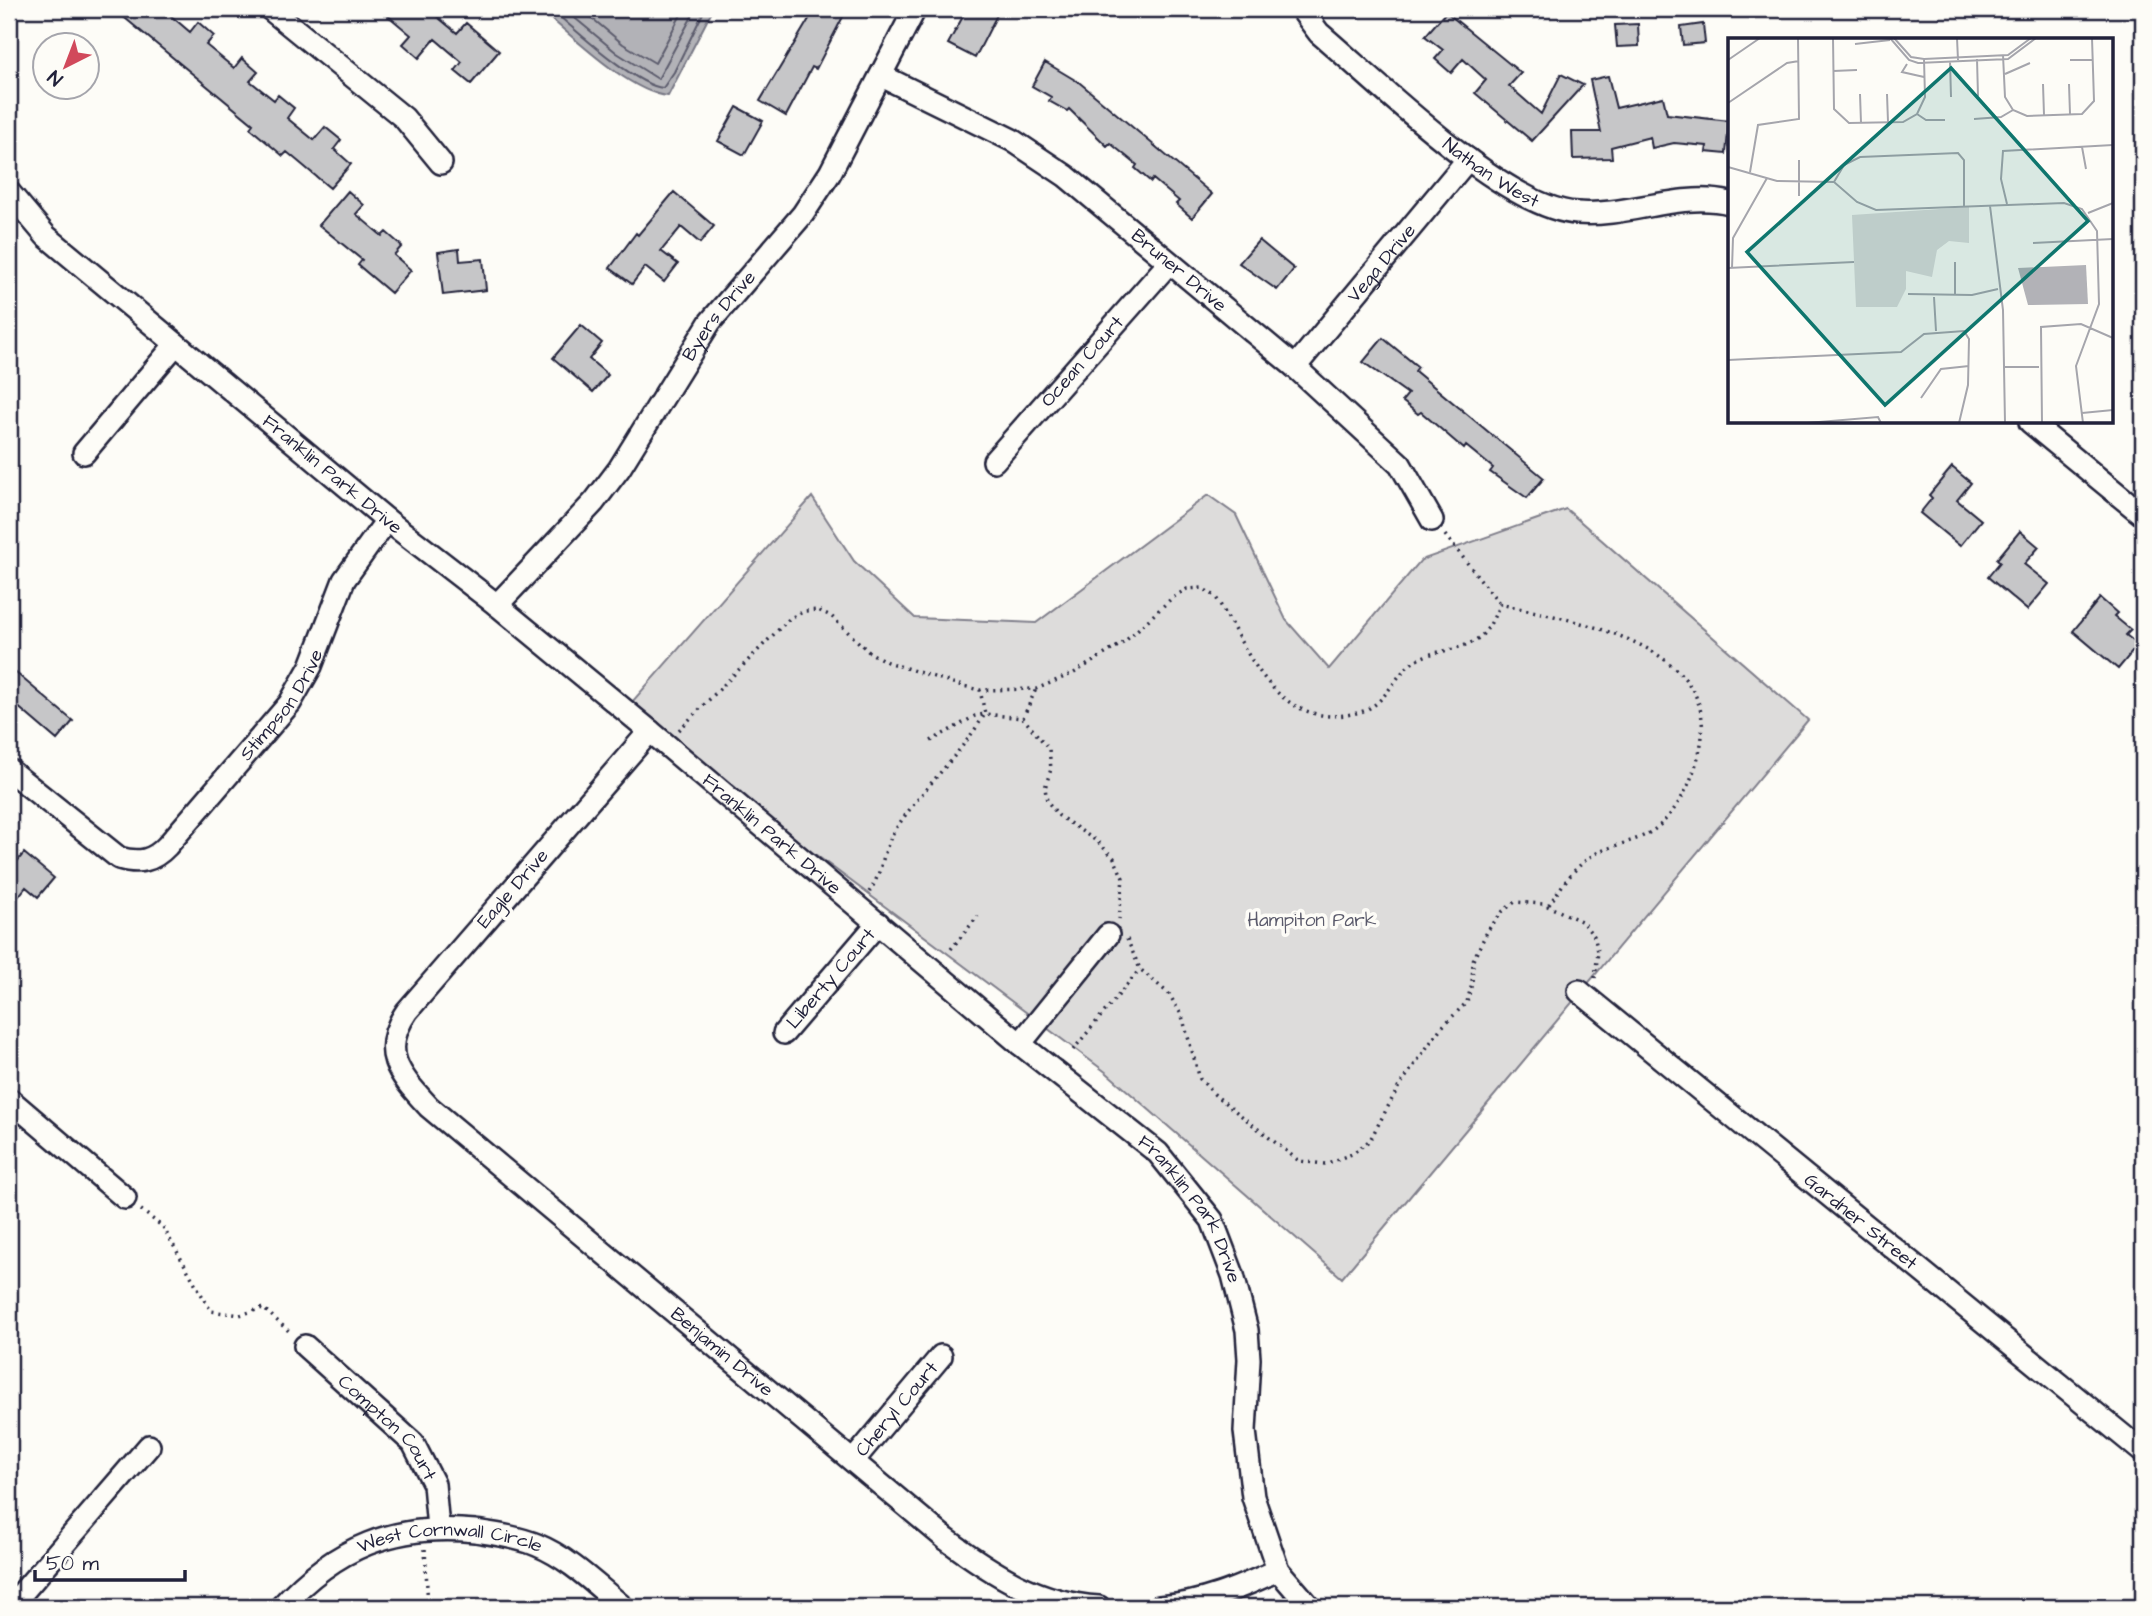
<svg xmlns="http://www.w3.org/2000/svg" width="2152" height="1616" viewBox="0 0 2152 1616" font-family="'Architects Daughter',sans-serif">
  <rect width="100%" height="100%" fill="#fdfcf7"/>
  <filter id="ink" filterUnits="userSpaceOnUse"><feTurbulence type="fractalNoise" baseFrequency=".0143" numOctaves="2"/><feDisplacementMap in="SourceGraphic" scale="14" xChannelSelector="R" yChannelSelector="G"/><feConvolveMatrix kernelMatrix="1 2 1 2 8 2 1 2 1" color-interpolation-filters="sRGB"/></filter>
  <g filter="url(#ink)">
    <path fill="#dddcdb" stroke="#807f8b" stroke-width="2" d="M1208,495L1236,515L1286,620L1329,669L1421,560L1566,509L1808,720L1342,1278L1107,1073L624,711L812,497L854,561L915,618L1036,623Z"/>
    <path fill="#b2b2b7" stroke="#787885" stroke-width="2" d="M540,9H713L668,96C630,93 571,35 540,9Z"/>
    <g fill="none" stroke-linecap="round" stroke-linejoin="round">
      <path stroke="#5c5c6d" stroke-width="2" d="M551,9C573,28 636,86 663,88L674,72L705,9
        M564,9L617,53L658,79L696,9
        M581,9L623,44L655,63L684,9"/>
    </g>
    <path fill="#c6c6c8" stroke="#22223b" stroke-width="2" d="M114,9H163L190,32L198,22L214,36L206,45L234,68L242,58L258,72L250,81L274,100L278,95L294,108L287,118L314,140L325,127L341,140L334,149L351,164L330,188L287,152L283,156L250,128L253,124Z
      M380,9H428L457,33L466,23L499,51L471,84L455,71L462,62L435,39L419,58L403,44L411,35Z
      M815,9H847L816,69L812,67L786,116L760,101Z
      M967,9H1000L975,58L948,44Z
      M1446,12L1521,73L1509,86L1541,114L1561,74L1583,85L1532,141L1475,93L1486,80L1463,59L1451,73L1435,59L1443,50L1425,36Z
      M1638,24L1639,46L1617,47L1615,25Z
      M1703,24L1705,43L1683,45L1681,27Z
      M1045,62L1080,83L1212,194L1192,218L1176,204L1179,201L1153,179L1151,182L1135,168L1137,165L1110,143L1107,146L1069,109L1067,111L1049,101L1051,97L1032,86Z
      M1608,76L1616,108L1663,97L1667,114L1729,121L1726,154L1706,152L1707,146L1674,143L1652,148L1650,137L1611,147L1612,158L1573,159L1572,132H1601L1590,80Z
      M737,107L763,121L744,155L718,141Z
      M348,191L364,205L356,214L382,236L386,232L402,246L394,255L411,270L391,293L358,265L362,260L319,225Z
      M674,192L714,226L700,243L681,227L661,251L678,264L664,282L645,267L632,284L610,268L636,233L638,235Z
      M1259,240L1294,269L1277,290L1239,263Z
      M459,249L460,261L483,259L486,290L443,295L438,252Z
      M581,325L602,343L589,359L608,375L593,392L553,358Z
      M1383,338L1418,367L1415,371L1544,478L1527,498L1490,472L1493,468L1466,446L1464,449L1421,412L1418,414L1402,401L1408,394L1363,362Z
      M1952,467L1971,483L1957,500L1981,520L1960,546L1920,513L1932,498L1929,495Z
      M2020,531L2039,547L2024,564L2049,584L2027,610L1988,577L2000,562L1997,559Z
      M2100,598L2117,613L2114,616L2131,630L2126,635L2138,645L2118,669L2073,631Z
      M9,667L73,721L57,740L9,699Z
      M24,853L54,878L38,897L26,887L18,897L9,890V872Z"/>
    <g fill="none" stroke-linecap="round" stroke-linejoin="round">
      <defs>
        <g id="minor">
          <path d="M270,9L404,118L441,163"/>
          <path id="s1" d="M1301,9L1319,33C1377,82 1505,209 1577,213C1629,217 1679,191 1730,203"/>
          <path id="s2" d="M882,76L1012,140L1066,176L1295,367L1400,464L1432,520"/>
          <path id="s3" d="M9,192L46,236L176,344L387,520L497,605L650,731L1020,1044L1158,1153L1212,1220L1233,1275L1247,1330L1249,1359L1245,1431L1253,1497L1278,1570L1310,1607"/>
          <path id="s4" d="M1295,367L1468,159"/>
          <path d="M2030,422L2143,515"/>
          <path d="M84,453L176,344"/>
          <path id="s5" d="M994,461L1169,263"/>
          <path id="s6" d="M497,605L594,502L619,469L710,322L803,214L830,173L915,9"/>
          <path id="s7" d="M650,731L407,1011C378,1053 400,1075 429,1107L946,1539C993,1574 1038,1603 1099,1607"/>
          <path id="s8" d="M9,770L119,858C139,864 153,861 167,846L290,703L311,666L344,580L387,520"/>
          <path id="s9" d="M1579,991L2143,1452"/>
          <path id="s10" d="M784,1033L878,923"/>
          <path d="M1020,1044L1108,935"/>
          <path d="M9,1099L125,1198"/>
          <path id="s11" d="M305,1346L413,1443L434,1484L438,1528"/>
          <path id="s12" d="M853,1461L941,1356"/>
          <path d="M10,1607L149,1446"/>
          <path id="s13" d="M281,1607C335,1547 395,1523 475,1531C495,1534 518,1537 537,1545C569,1558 596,1585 623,1607"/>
          <path d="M1159,1607C1202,1604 1239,1588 1278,1570"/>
        </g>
      </defs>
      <use href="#minor" stroke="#22223b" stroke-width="26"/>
      <path stroke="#22223b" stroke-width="3.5" stroke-dasharray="2 5" stroke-linecap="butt" d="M1445,535L1500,604
        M1023,718L1036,689
        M679,730L790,618L805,611L818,610L831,616L869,652L887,662L959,685L980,690L1036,689L1074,673L1123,643L1172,598L1187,589L1202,588L1215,596C1245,643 1267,713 1331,716C1342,716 1358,714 1368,709C1388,698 1395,676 1412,663C1432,648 1462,653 1481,636C1490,628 1495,614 1500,604C1574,621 1723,643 1700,749C1694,776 1682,804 1661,824C1643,841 1621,842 1599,852C1576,863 1562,886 1548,906
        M931,741L975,716L985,714L980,690
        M869,892C883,873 883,846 897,827C924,787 960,755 985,714L1023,718L1049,749L1051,769L1045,788L1047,801L1059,816L1098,842L1114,858L1123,878L1119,919
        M1127,939L1140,969L1169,994L1182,1016L1200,1079L1215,1095L1299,1161L1325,1164L1352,1154L1370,1140L1398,1088L1440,1029L1467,1002L1472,983L1473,960L1488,930L1503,911L1515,902L1543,904L1581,921L1594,936L1598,951L1595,978
        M951,949L978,916
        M1073,1050L1140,969
        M141,1210L163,1227L211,1311L240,1315L263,1308L292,1334
        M425,1549L428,1607"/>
      <use href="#minor" stroke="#fdfcf7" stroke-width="21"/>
    </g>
  </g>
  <g text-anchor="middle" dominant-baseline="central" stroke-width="7" stroke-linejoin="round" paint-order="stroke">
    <g font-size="19" fill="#22223b" stroke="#fdfcf7">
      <text stroke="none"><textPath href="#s1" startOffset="252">Nathan West</textPath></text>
      <text stroke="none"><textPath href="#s4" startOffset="135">Vega Drive</textPath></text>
      <text stroke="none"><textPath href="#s2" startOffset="357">Bruner Drive</textPath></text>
      <text stroke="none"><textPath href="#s6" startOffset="366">Byers Drive</textPath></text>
      <text stroke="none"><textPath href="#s5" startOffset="133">Ocean Court</textPath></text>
      <text stroke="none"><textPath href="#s3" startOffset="430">Franklin Park Drive</textPath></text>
      <text stroke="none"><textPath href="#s8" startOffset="376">Stimpson Drive</textPath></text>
      <text stroke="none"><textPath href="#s3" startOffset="998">Franklin Park Drive</textPath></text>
      <text transform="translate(513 889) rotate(-49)">Eagle Drive</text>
      <text stroke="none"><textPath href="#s10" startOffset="72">Liberty Court</textPath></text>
      <text stroke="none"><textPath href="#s3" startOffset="1564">Franklin Park Drive</textPath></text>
      <text stroke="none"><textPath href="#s9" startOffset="364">Gardner Street</textPath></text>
      <text stroke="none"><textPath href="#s7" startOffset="863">Benjamin Drive</textPath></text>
      <text stroke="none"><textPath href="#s12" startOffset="68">Cheryl Court</textPath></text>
      <text stroke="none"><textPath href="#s11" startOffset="117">Compton Court</textPath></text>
      <text stroke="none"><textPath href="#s13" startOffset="192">West Cornwall Circle</textPath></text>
    </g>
    <g font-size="19" fill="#5a5a6b" stroke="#fdfcf7">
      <text x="1312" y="920">Hampiton Park</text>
    </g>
  </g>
  <g transform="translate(1728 38)">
    <rect width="385" height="385" fill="#fdfcf7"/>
    <path d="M241,169V205L221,203L209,212L204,239L178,233V251L169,269H128L124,177Z" fill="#dddcdb"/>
    <path d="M358,227L360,266L300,267L290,230Z" fill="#b2b2b7"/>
    <path fill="none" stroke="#a5a5ac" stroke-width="2" d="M105,0L106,71L121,85L175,84L189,76L197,59L196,21M162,0L181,22L190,25L280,21L308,0M166,0L183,19L196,21L280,17L303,0M229,0L230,22M127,6L162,2M275,17L277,59L285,72L299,78L354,76L366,63L364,0M249,21L250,58M0,22L32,0M342,22H365M222,23L223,59M179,26L174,34L196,39M105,33L129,32M277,36L302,25M315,46L316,77M341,46L342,76M132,56L133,85M159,56L160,84M0,65L59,25L71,23M189,76L198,82H217M246,81L273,79L285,72M354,109L358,131M71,122V158M0,129L49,143L106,144L129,164L148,172L336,165L354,171L369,193L371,266L348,328L355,385M22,134L30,87L71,81L70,0M106,144L116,127L132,119L230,115L236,122V169M279,166L273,141L275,113L385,107M262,168L275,272L277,385M360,175L385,165M305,205L385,201M227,224V258M0,230L126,224M4,230L5,200L39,140M180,256L244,257L270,251M206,259L208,293M0,322L173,314L196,296L236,293L241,301L240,347L231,385M276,329H311M193,360L213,331L241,328M354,375L385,372M79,385L150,379L153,385M314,385L313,289L353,286L385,300"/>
    <path fill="#0f766e" fill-opacity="0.15" stroke="#0f766e" stroke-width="3.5" d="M223,30L360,183L157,367L19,214Z"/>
    <rect width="385" height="385" fill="none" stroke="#22223b" stroke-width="3.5"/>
  </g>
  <rect width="2152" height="1616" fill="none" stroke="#fdfcf7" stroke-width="35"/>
  <rect x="18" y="18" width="2117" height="1581" fill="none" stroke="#22223b" stroke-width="2.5" filter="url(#ink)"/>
  <g transform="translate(66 66) rotate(222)"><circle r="33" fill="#fdfcf7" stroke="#a5a5ac" stroke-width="2"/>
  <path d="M0-5L12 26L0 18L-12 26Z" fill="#d1495b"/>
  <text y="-10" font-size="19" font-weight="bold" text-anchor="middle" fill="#22223b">N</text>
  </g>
  <path d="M35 1570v10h150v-10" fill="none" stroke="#22223b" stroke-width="3.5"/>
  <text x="46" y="1570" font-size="21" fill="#22223b" stroke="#fdfcf7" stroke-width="5" paint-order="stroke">50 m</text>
</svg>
